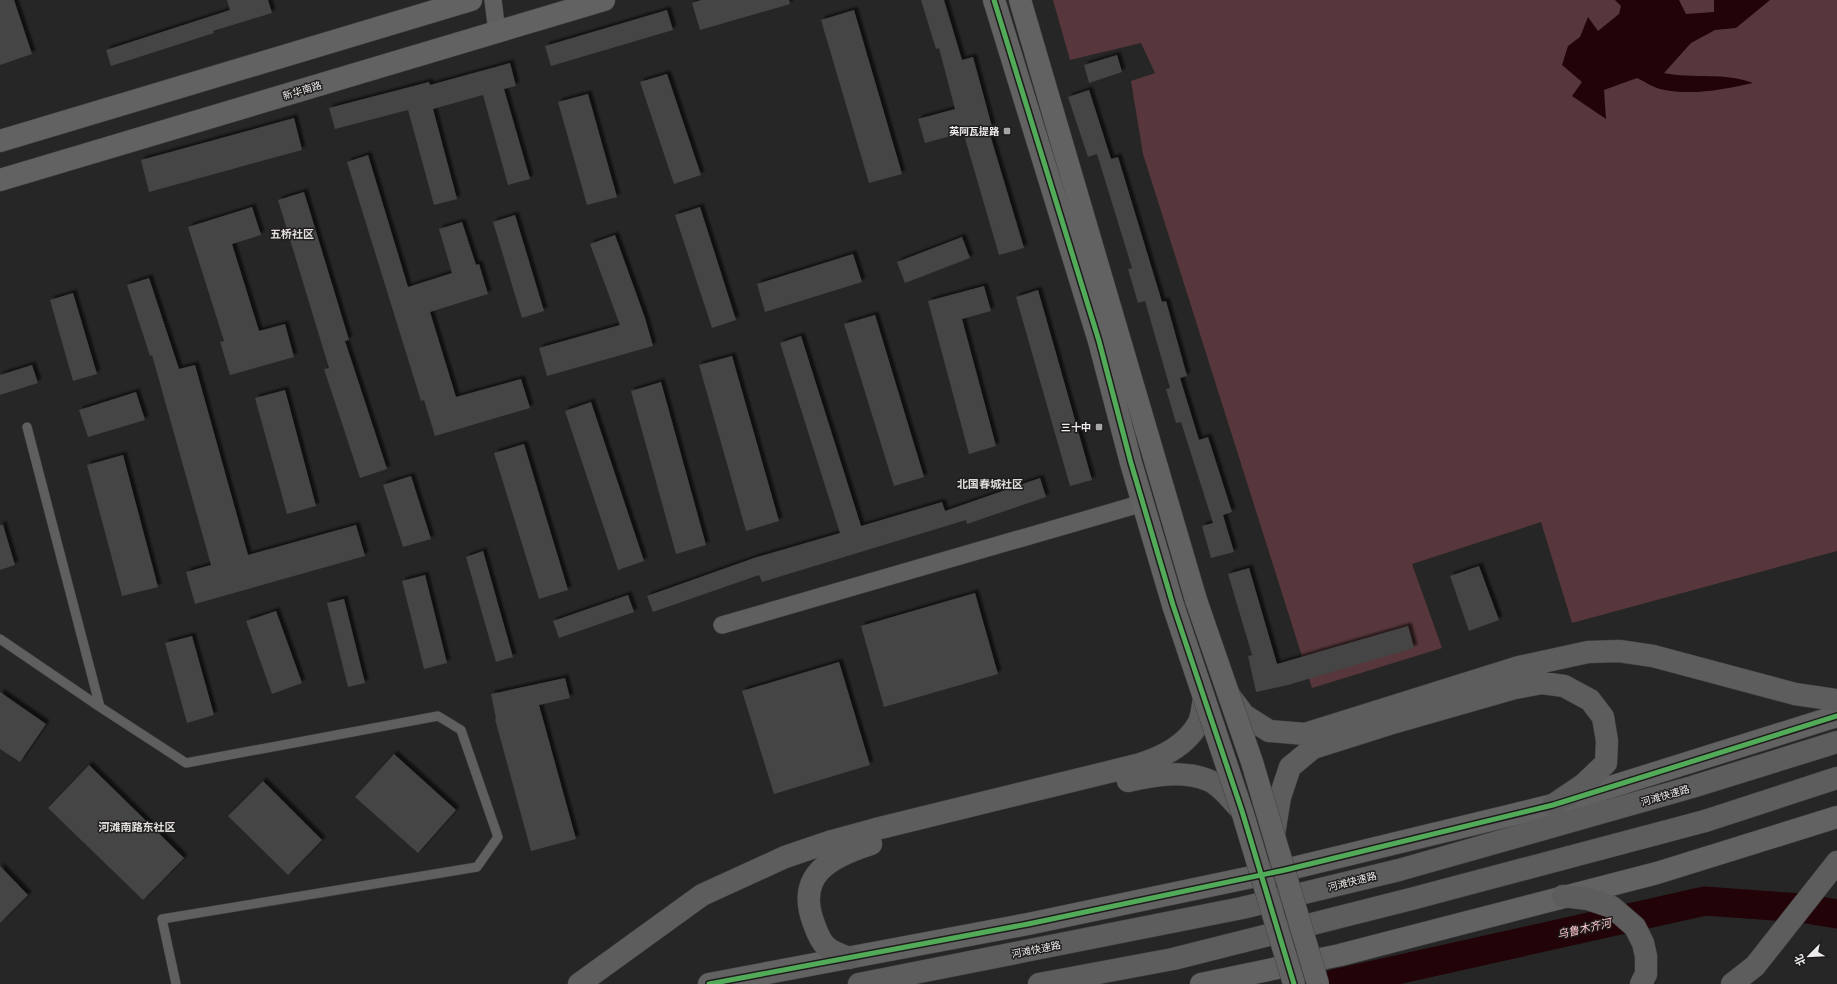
<svg xmlns="http://www.w3.org/2000/svg" width="1837" height="984" viewBox="0 0 1837 984" font-family="Lato,'Noto Sans SC',sans-serif">
  <defs>
    <filter id="shadow"><feDropShadow dx="3.5" dy="-3.5" stdDeviation="1" flood-color="#0009"/></filter>
  </defs>
  <rect width="100%" height="100%" fill="#272626"/>
  <path fill="#57373b" d="M1053,0H1837V551L1572,623L1541,522L1412,564L1442,648L1312,688L1143,154L1131,81L1155,73L1141,43L1070,60Z"/>
  <path fill="#220308" d="M1615,0H1679L1686,14L1714,12V0H1770L1736,28L1715,30L1691,43L1664,73C1693,79 1725,72 1753,83C1721,90 1692,96 1660,89C1652,87 1644,81 1637,78L1604,90L1606,119L1572,96L1582,82L1562,65L1568,46L1580,37L1588,17L1598,31L1619,14L1621,6Z"/>
  <g fill="none" stroke-linecap="round" stroke-linejoin="round">
    <path stroke="#220308" stroke-width="29" d="M1334,984L1705,901L1800,908L1837,914"/>
  </g>
  <path fill="#454444" filter="url(#shadow)" d="M0,0H14L32,54L0,65Z
    M227,0H268L272,13L213,31L214,33L111,66L106,50L230,10Z
    M701,0H789L790,4L700,30L692,3Z
    M921,0H944L962,60L973,57L992,127L988,128L1024,248L999,255L964,135L962,133L925,143L918,119L955,109L939,48L936,49Z
    M667,10L673,30L551,66L545,46Z
    M854,10L902,174L869,183L821,20Z
    M1117,55L1122,72L1089,83L1084,65Z
    M510,63L516,86L504,89L530,179L508,185L483,95L433,109L457,199L434,205L408,110L335,129L329,108L429,82L430,85Z
    M667,74L701,175L674,184L640,82Z
    M1089,90L1111,159L1118,157L1162,302L1166,301L1187,376L1180,378L1199,440L1208,437L1232,512L1223,515L1234,552L1211,558L1202,526L1213,523L1181,422L1176,423L1166,389L1170,388L1145,301L1138,303L1128,269L1132,268L1097,154L1088,157L1068,97Z
    M588,94L617,197L587,205L558,102Z
    M294,118L302,150L149,192L141,160Z
    M368,155L408,287L452,273L439,229L462,222L476,265L479,264L488,294L430,312L456,397L521,379L530,408L435,436L424,400L421,401L347,162Z
    M304,192L349,340L345,341L387,469L360,478L324,369L329,368L278,200Z
    M252,207L261,235L232,244L259,331L285,324L294,357L230,375L220,342L224,341L188,227Z
    M700,207L736,320L712,328L675,215Z
    M515,215L544,311L522,318L493,222Z
    M615,235L645,318L653,346L547,376L539,348L620,325L590,244Z
    M962,237L970,258L905,283L897,262Z
    M853,254L862,282L765,312L757,284Z
    M149,278L179,369L195,365L248,555L356,525L365,556L195,604L186,572L211,565L152,355L150,356L127,285Z
    M984,286L991,311L962,319L996,446L969,454L928,301Z
    M1038,290L1092,480L1070,486L1016,297Z
    M73,293L97,374L73,381L50,300Z
    M875,315L924,477L894,486L844,324Z
    M801,336L861,526L942,502L945,511L1040,478L1046,497L967,524L966,520L762,582L759,575L653,612L647,596L754,558L840,533L780,343Z
    M732,356L779,521L746,531L699,365Z
    M32,365L38,383L0,395V375Z
    M661,382L706,545L676,554L631,391Z
    M285,390L316,506L287,514L255,398Z
    M136,392L145,420L88,437L79,410Z
    M591,402L644,561L618,570L565,411Z
    M524,444L568,590L539,599L494,453Z
    M123,455L158,587L122,596L87,465Z
    M411,476L431,539L403,547L383,485Z
    M0,525H3L15,565L0,570Z
    M483,551L513,657L496,662L466,557Z
    M1479,566L1499,620L1469,631L1450,576Z
    M1249,568L1277,664L1408,626L1414,648L1288,685L1256,692L1248,656L1252,655L1228,574Z
    M425,575L447,663L424,669L402,581Z
    M975,593L998,674L884,707L861,626Z
    M628,595L634,612L559,638L553,621Z
    M344,599L365,683L348,687L327,603Z
    M276,611L302,683L272,694L246,621Z
    M192,636L214,715L187,723L165,643Z
    M839,662L870,765L774,794L742,691Z
    M565,678L570,698L539,705L576,839L531,851L495,719H496L491,694Z
    M0,692L46,724L20,762L0,749Z
    M394,754L456,810L418,853L355,797Z
    M89,765L184,858L143,900L48,808Z
    M263,781L322,840L288,875L228,816Z
    M0,866L28,895L0,923Z"/>
  <g fill="none" stroke-linecap="round" stroke-linejoin="round">
    <defs>
      <path id="lane" d="M27,427L100,707L186,763L438,716L461,730L498,837L477,867L162,919L176,984
        M0,639L100,707"/>
      <path id="street" d="M493,0L497,32
        M722,625L1143,503"/>
      <path id="secondary" d="M994,0L1099,341L1131,463L1173,605
        M1020,0L1196,600
        M0,141L471,0
        M0,180L604,0
        M709,984L1028,924L1285,870L1553,805L1837,716
        M1201,984L1340,955L1657,873L1837,817"/>
      <path id="highway" d="M1229,695L1244,715L1269,731L1305,734L1519,667L1588,652L1619,651L1653,656L1795,694L1837,700
        M1128,781C1154,775 1182,770 1208,780C1221,785 1232,801 1242,811
        M1274,834L1280,797L1290,767L1313,748L1389,724L1515,688L1542,683L1564,686L1590,700L1603,717L1607,741L1606,763L1584,784L1553,805
        M1563,896L1588,899L1612,907L1635,927L1643,943L1646,956V974L1641,984
        M849,958C827,950 822,947 814,924C795,875 830,857 871,844
        M579,984L702,895L785,857L832,841L876,829L1137,765C1161,758 1185,747 1198,724C1202,717 1202,707 1204,699
        M859,984L1242,908L1399,870L1692,787L1837,742
        M1039,984L1173,959L1411,899L1705,821L1837,778
        M1732,984L1755,966L1837,862"/>
    </defs>
    <use href="#lane" stroke="#434242" stroke-width="10"/>
    <use href="#street" stroke="#434242" stroke-width="18"/>
    <use href="#secondary" stroke="#434242" stroke-width="23"/>
    <use href="#highway" stroke="#434242" stroke-width="23"/>
    <use href="#lane" stroke="#5f5f5f" stroke-width="9"/>
    <use href="#street" stroke="#5f5f5f" stroke-width="17"/>
    <use href="#secondary" stroke="#626262" stroke-width="22"/>
    <use href="#highway" stroke="#5e5d5d" stroke-width="22"/>
    <defs>
      <path id="secondary-bridge" d="M1196,600L1252,762L1318,984
        M1173,605L1242,811L1294,984"/>
    </defs>
    <use href="#secondary-bridge" stroke="#434242" stroke-width="23" stroke-linecap="butt"/>
    <use href="#secondary-bridge" stroke="#626262" stroke-width="22"/>
    <defs>
      <path id="cycleway" d="M994,0L1099,341L1131,463L1173,605L1242,811L1294,984
        M709,984L1028,924L1285,870L1553,805L1837,716"/>
    </defs>
    <use href="#cycleway" stroke="#1f1c1c" stroke-width="8"/>
    <use href="#cycleway" stroke="#51ab58" stroke-width="5"/>
  </g>
  <g fill="#a8a7a7" stroke="#1f1c1c" stroke-width="1.5">
    <rect x="1003" y="127" width="8" height="8" rx="2"/>
    <rect x="1095" y="423" width="8" height="8" rx="2"/>
  </g>
  <g text-anchor="middle" dominant-baseline="central" stroke-width="3" stroke-linejoin="round" paint-order="stroke">
    <g font-size="10" fill="#eeecec" stroke="#1f1c1c">
      <text transform="translate(302 90) rotate(-17)">新华南路</text>
      <text transform="translate(1665 795) rotate(-16)">河滩快速路</text>
      <text transform="translate(1352 881) rotate(-14)">河滩快速路</text>
      <text transform="translate(1036 949) rotate(-11)">河滩快速路</text>
    </g>
    <g font-size="10" font-weight="bold" fill="#eeecec" stroke="#1f1c1c" text-anchor="end">
      <text x="999" y="131">英阿瓦提路</text>
      <text x="1091" y="427">三十中</text>
    </g>
    <g font-size="11" font-weight="bold" fill="#e1dddd" stroke="#1f1c1c">
      <text x="292" y="233">五桥社区</text>
      <text x="990" y="483">北国春城社区</text>
      <text x="137" y="826">河滩南路东社区</text>
    </g>
    <g font-size="11" font-style="italic" fill="#fcc6cc" stroke="#1f1c1c">
      <text transform="translate(1584 928) rotate(-13)">乌鲁木齐河</text>
    </g>
  </g>
  <g transform="translate(1809 956) rotate(246)" stroke="#1f1c1c" stroke-width="3" paint-order="stroke">
  <path d="M0-3L7 15L0 10L-7 15Z" fill="#eeecec"/>
  <text y="-6" font-size="11" font-weight="bold" text-anchor="middle" fill="#eeecec">北</text>
  </g>
</svg>
